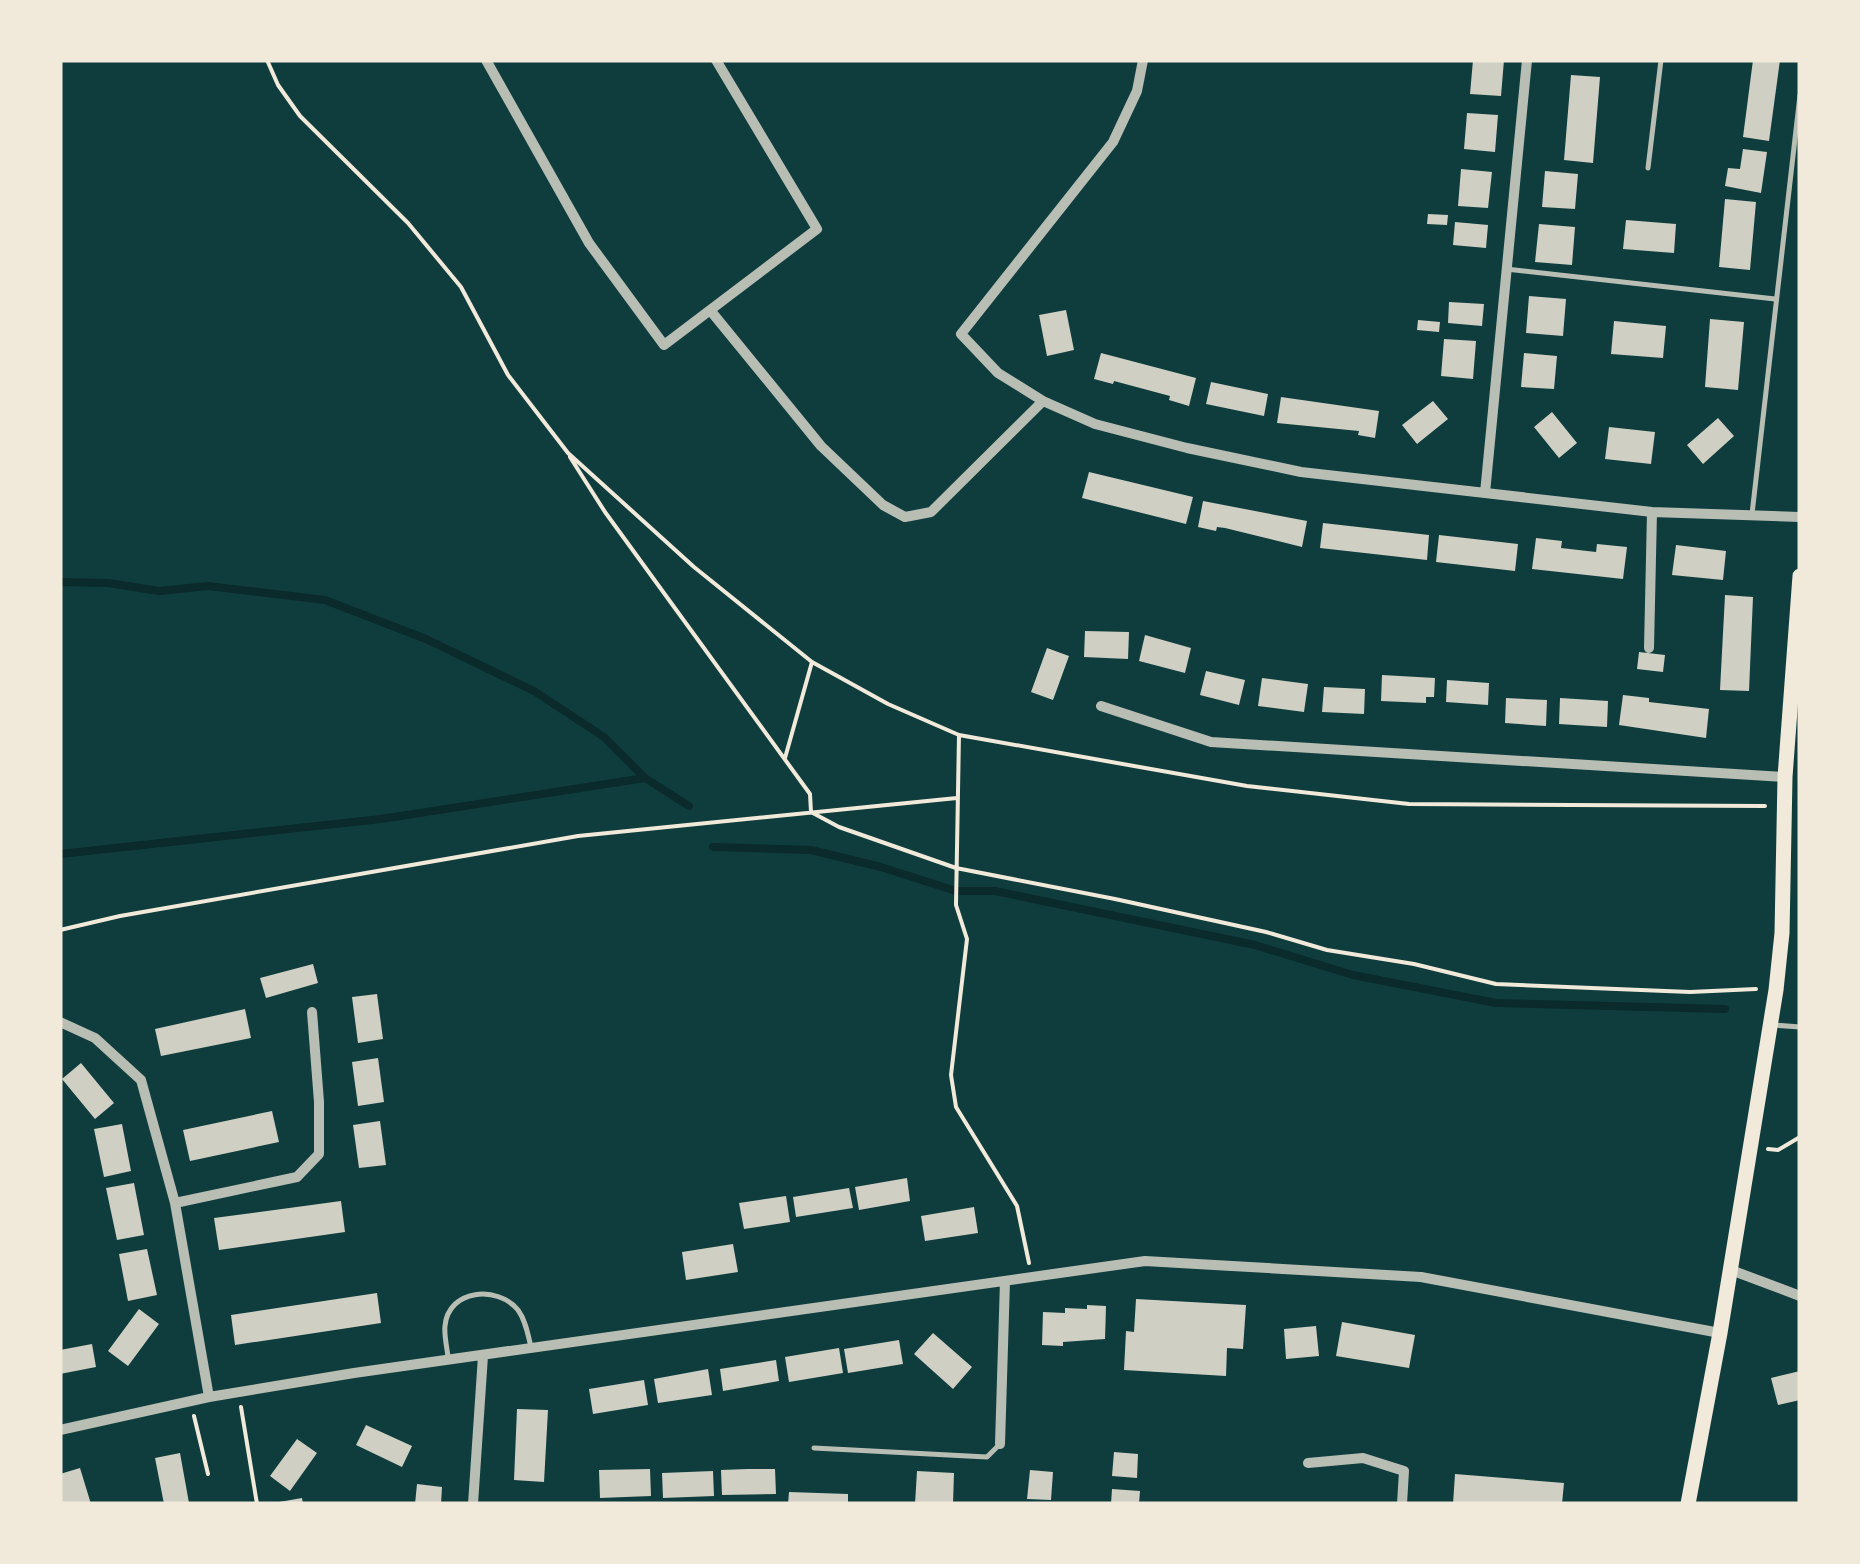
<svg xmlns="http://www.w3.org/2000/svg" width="1860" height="1564" viewBox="0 0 1860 1564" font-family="'Noto Sans',sans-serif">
  <rect width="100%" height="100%" fill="#0f3d3e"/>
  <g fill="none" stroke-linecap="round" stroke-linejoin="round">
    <path stroke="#0a2a2b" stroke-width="8" d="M60,582L108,583L159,591L208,586L325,600L426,639L534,691L604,737L645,778
      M713,847L811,850L881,867L956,891H995L1255,945L1353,975L1496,1003L1725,1009
      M60,854L381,819L645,778L689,806"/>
  </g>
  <path fill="#cfcfc3" d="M1473,60H1504L1501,96L1470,94Z
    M1753,60H1780L1769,141L1743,137Z
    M1571,75L1600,77L1593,163L1564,160Z
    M1467,113L1498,115L1495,152L1464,149Z
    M1743,149L1767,152L1761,193L1725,186L1728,168L1740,169Z
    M1461,169L1492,172L1488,208L1458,206Z
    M1545,171L1578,174L1575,209L1542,207Z
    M1725,199L1756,202L1750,270L1719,267Z
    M1428,214L1448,215L1447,225L1427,224Z
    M1626,220L1676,224L1674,253L1623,249Z
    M1455,222L1488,225L1486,248L1453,245Z
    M1539,224L1575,227L1572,265L1535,262Z
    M1529,296L1566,299L1563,336L1526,333Z
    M1449,302L1484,304L1482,326L1448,323Z
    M1066,310L1074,350L1047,356L1039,315Z
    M1710,319L1744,322L1738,390L1705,387Z
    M1418,320L1440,322L1439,332L1417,330Z
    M1614,321L1666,326L1663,358L1611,354Z
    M1444,339L1476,341L1473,379L1441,376Z
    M1101,353L1196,378L1189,406L1169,400L1170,396L1114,381L1113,384L1094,379Z
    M1524,353L1557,356L1554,389L1521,387Z
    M1211,382L1268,394L1264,416L1206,404Z
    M1281,397L1379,411L1375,438L1358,435L1359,431L1277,423Z
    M1433,401L1448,419L1417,444L1402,425Z
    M1552,412L1577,443L1559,458L1534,427Z
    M1718,418L1734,436L1703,464L1687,445Z
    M1609,427L1655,432L1651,464L1605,459Z
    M1089,472L1193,497L1186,524L1082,498Z
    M1203,501L1307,521L1302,547L1225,528L1217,527L1216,531L1198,527Z
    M1323,523L1429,535L1427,560L1320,548Z
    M1439,535L1518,544L1515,571L1436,562Z
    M1536,538L1562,541L1561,548L1596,552L1597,544L1627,547L1623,579L1532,569Z
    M1676,545L1726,551L1723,580L1672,575Z
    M1725,595L1753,597L1749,691L1720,690Z
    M1085,631L1129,632L1128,659L1084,657Z
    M1145,635L1191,648L1185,673L1139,661Z
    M1047,648L1069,656L1053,700L1031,692Z
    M1639,652L1665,655L1663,672L1637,669Z
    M1206,671L1245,680L1239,705L1200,695Z
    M1382,675L1435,678L1434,697H1426V703L1381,701Z
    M1262,678L1308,684L1304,712L1258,706Z
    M1447,680L1489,683L1488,705L1446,702Z
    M1324,687L1365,689L1364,714L1322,712Z
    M1623,695L1649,698V702L1709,709L1706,738L1619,725Z
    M1506,698L1547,700L1546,726L1505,723Z
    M1560,698L1608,701L1607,727L1559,724Z
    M313,964L318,983L266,998L260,978Z
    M377,994L383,1039L358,1043L352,997Z
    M245,1009L251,1038L161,1056L155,1029Z
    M378,1058L384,1102L358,1106L352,1062Z
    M81,1063L114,1103L95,1119L62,1079Z
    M272,1111L279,1142L190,1161L183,1130Z
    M380,1121L386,1165L359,1168L353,1125Z
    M122,1124L131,1171L104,1177L94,1129Z
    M907,1178L910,1201L859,1210L855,1187Z
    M134,1183L144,1235L117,1240L106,1188Z
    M849,1188L853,1208L796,1217L793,1197Z
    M786,1196L790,1222L744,1229L739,1203Z
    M341,1201L345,1232L219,1250L214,1218Z
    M974,1207L978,1233L925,1241L921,1216Z
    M733,1244L738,1272L686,1280L682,1252Z
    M147,1249L157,1295L128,1301L119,1254Z
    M377,1293L381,1323L235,1345L231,1315Z
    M1136,1299L1246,1305L1243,1349L1227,1348L1226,1376L1124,1370L1126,1331L1134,1332Z
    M1087,1305L1106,1306L1105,1339L1063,1342V1346L1042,1345L1043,1312L1065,1313V1308L1087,1309Z
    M139,1309L159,1324L128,1366L108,1351Z
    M1342,1322L1415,1335L1409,1368L1336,1356Z
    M1316,1326L1319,1356L1286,1359L1284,1329Z
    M933,1333L972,1367L953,1389L914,1354Z
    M899,1340L903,1364L848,1373L844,1349Z
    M92,1344L96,1367L60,1374V1350Z
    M839,1348L843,1373L789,1382L785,1357Z
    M776,1360L779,1381L723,1391L720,1369Z
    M708,1369L712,1395L658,1403L654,1379Z
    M1800,1371V1400L1778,1405L1771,1378Z
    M644,1380L648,1405L593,1414L589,1389Z
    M517,1409L548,1410L544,1482L514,1480Z
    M366,1425L412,1446L402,1467L356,1445Z
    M297,1439L317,1453L290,1491L270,1476Z
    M1114,1452L1138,1454L1137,1478L1112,1476Z
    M180,1453L189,1503L164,1504L155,1458Z
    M80,1468L91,1504H62L60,1474Z
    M650,1469L651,1496L600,1498L599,1470Z
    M747,1469H775L776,1494L722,1495L721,1470Z
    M1030,1470L1053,1472L1051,1500L1027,1499Z
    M713,1471L714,1496L663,1498L662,1473Z
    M917,1471L954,1473L953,1504H915Z
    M1455,1474L1564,1483L1562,1504H1453Z
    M417,1484L442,1487L441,1504H415Z
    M1112,1489L1140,1491L1139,1504H1111Z
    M789,1492L848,1494V1504H788Z
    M302,1498L303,1504H279V1502Z"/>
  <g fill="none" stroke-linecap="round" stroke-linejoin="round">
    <path stroke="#f1e9da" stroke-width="4" d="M267,60L278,85L300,116L408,223L461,287L508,375L568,453L694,567L812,662L888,704L959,735L1247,786L1409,804L1765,806
      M570,457L605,512L810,794L811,812L839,827L956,868L1115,899L1266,932L1327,950L1414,964L1496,984L1690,992L1756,989
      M959,735L956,905L967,939L951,1075L956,1107L1017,1206L1029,1263
      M785,758L812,662
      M60,930L120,916L578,836L957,798
      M1768,1149L1778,1150L1800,1137
      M241,1407L257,1504
      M194,1416L208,1474"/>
    <path stroke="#b8beb3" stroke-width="5" d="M1648,168L1661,60
      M1506,269L1775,299
      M1752,514L1800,95
      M1773,1025L1800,1027
      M448,1357C447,1347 444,1336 445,1326C448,1289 498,1285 518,1310C526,1321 528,1335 531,1347
      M814,1448L987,1457L998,1446"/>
    <path stroke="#b8beb3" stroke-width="10" d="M486,60L589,243L664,345L817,229L716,60
      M1143,60L1137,91L1113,142L961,334L998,373L1043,401L1095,424L1187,448L1301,472L1652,512L1800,517
      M710,310L821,446L883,505L905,517L931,512L1043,401
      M1485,493L1527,60
      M1649,648L1652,512
      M1101,706L1211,742L1785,777
      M60,1022L95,1038L141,1080L175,1203L209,1397
      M175,1203L297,1177L319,1154V1102L312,1012
      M1731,1270L1800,1296
      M60,1430L209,1397L354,1373L1145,1261L1421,1277L1720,1333
      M1000,1444L1005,1281
      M1308,1463L1363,1458L1404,1471L1402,1504
      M473,1504L483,1356"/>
    <path stroke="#f1e9da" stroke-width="15" d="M1688,1504L1720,1333L1776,990L1782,933L1785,777L1800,576"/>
  </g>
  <rect width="1860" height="1564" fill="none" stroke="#f1e9da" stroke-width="125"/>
</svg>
